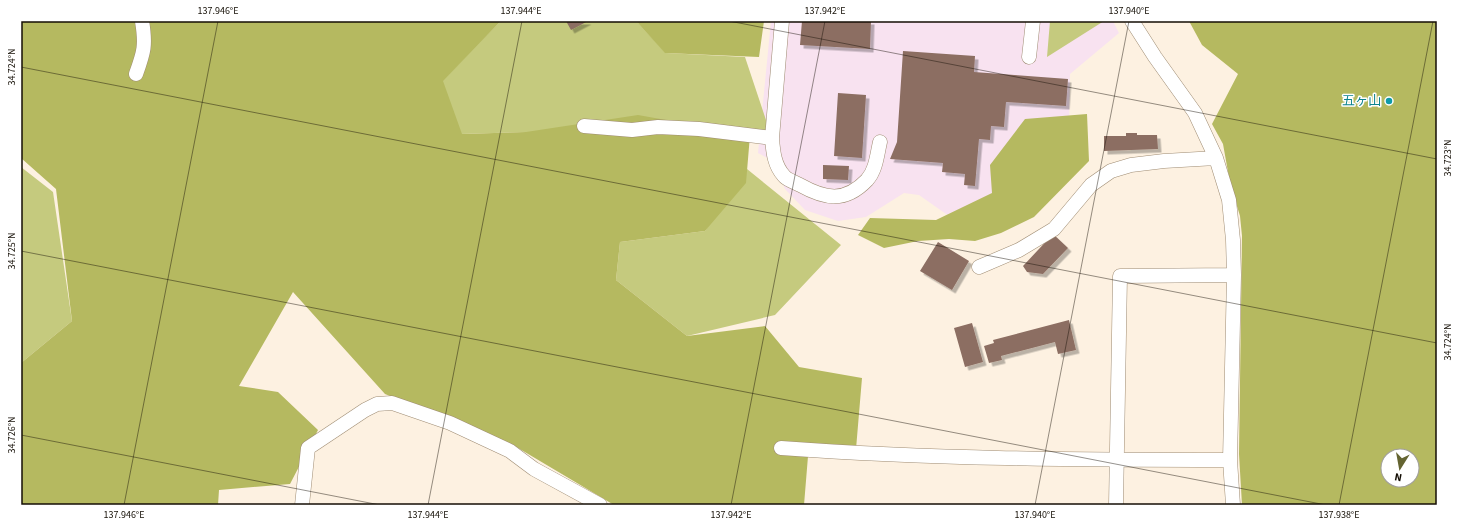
<svg xmlns="http://www.w3.org/2000/svg" width="1458" height="526" viewBox="0 0 1458 526" font-family="'Source Sans 3','Noto Sans JP',sans-serif">
  <defs>
    <filter id="shadow"><feDropShadow dx="3.5" dy="3.5" stdDeviation="0" flood-color="#0004"/></filter>
  </defs>
  <rect width="100%" height="100%" fill="#fdf1e1"/>
  <path fill="#f8e2f0" d="M771,21H1113L1119,33L1070,74L1069,127L997,220L956,221L919,195L904,193L866,217L838,221L805,210L785,189L773,161L758,153Z"/>
  <path fill="#c5ca7e" d="M501,21H636L666,53L745,57L772,138L526,132L461,134L442,81Z
    M1050,21H1104L1047,57Z
    M21,167L53,192L72,321L21,363Z
    M747,169L841,245L775,315L687,336L616,280L620,242L705,231Z"/>
  <path fill="#b5b960" fill-rule="evenodd" d="M21,21H501L443,81L462,134L526,132L638,115L750,135L746,183L705,231L620,242L616,280L687,336L765,326L799,367L862,378L856,449L809,444L804,505H614L513,445L385,394L293,292L239,386L278,392L318,430L290,484L219,490L218,505H21V363L72,321L56,189L21,158Z
    M636,21H764L759,57L665,53Z
    M1189,21H1437V505H1242L1239,454L1242,236L1240,216L1230,183L1223,144L1212,124L1238,74L1202,45ZM1388,456H1412V480H1388Z
    M1087,114L1089,161L1034,217L1001,233L975,241L949,239L918,241L884,248L858,235L870,218L936,220L992,193L990,165L1025,119Z"/>
  <path fill="#8c6e62" filter="url(#shadow)" d="M566,21H588L571,30Z
    M802,21H871L870,49L800,45Z
    M903,51L975,56L974,72L1068,79L1066,106L1006,102L1004,127L991,126L990,140L979,139L975,186L964,185L965,174L942,172L943,163L890,159L897,142Z
    M838,93L866,95L862,158L834,156Z
    M1126,133H1137V135H1157L1158,149L1104,151V136H1126Z
    M823,165L849,166L848,180L823,179Z
    M1053,234L1068,248L1043,274L1027,272L1023,266Z
    M938,242L969,261L952,290L920,271Z
    M1069,320L1076,350L1058,354L1055,342L1001,356L1002,360L989,363L984,346L994,343L993,340Z
    M972,323L983,362L965,367L954,328Z"/>
  <g fill="none" stroke-linecap="round" stroke-linejoin="round">
    <defs>
      <path id="minor" d="M782,21L772,138C773,151 774,165 784,176C787,180 795,182 800,185C825,199 845,203 867,180C876,170 877,155 880,142
        M1132,21L1155,57L1195,113L1216,158L1229,200L1233,240L1234,275L1230,460L1233,505
        M1029,57L1033,21
        M136,74C144,52 146,45 142,21
        M584,126L632,130L658,127L699,129L772,138
        M979,267L1019,250L1054,229L1091,185L1111,171L1131,165L1164,161L1216,158
        M781,448C931,459 1081,460 1230,460
        M302,505L308,448L365,410L377,404L392,403L450,423L510,451L534,469L600,505
        M1116,505L1120,276L1234,275"/>
    </defs>
    <use href="#minor" stroke="#9f8c73" stroke-width="15"/>
    <use href="#minor" stroke="#fff" stroke-width="14"/>
  </g>
  <path fill="none" stroke="#140e05" stroke-width="1" stroke-opacity="0.45" d="M729,21L1437,159M21,67L1437,343M21,251L1326,505M21,435L380,505M124,505L218,21M428,505L522,21M731,505L825,21M1035,505L1129,21M1339,505L1433,21"/>
  <circle fill="#0f9aa8" stroke="#fff" stroke-width="1.5" cx="1389" cy="101" r="4"/>
  <g text-anchor="middle" dominant-baseline="central" stroke-width="3" stroke-linejoin="round" paint-order="stroke">
    <g font-size="13" fill="#0d838f" stroke="#fff" text-anchor="end">
      <text x="1381" y="101">五ヶ山</text>
    </g>
  </g>
  <rect width="1458" height="526" fill="none" stroke="#ffffff" stroke-width="44"/>
  <g transform="translate(1400 468) rotate(191)"><circle r="19" fill="#ffffff" stroke="#a19f9b"/>
  <path d="M0-3L7 15L0 10L-7 15Z" fill="#646431"/>
  <text y="-6" font-size="11" font-weight="bold" text-anchor="middle" fill="#140e05">N</text>
  </g>
  <rect x="22" y="22" width="1414" height="482" fill="none" stroke="#140e05" stroke-width="1.5"/>
  <g font-size="10" text-anchor="middle" fill="#140e05">
    <text x="218" y="14">137.946°E</text>
    <text x="521" y="14">137.944°E</text>
    <text x="825" y="14">137.942°E</text>
    <text x="1129" y="14">137.940°E</text>
    <text transform="translate(11 67) rotate(-90)" y="4">34.724°N</text>
    <text transform="translate(1447 158) rotate(-90)" y="4">34.723°N</text>
    <text transform="translate(11 251) rotate(-90)" y="4">34.725°N</text>
    <text transform="translate(1447 342) rotate(-90)" y="4">34.724°N</text>
    <text transform="translate(11 435) rotate(-90)" y="4">34.726°N</text>
    <text x="124" y="518">137.946°E</text>
    <text x="428" y="518">137.944°E</text>
    <text x="731" y="518">137.942°E</text>
    <text x="1035" y="518">137.940°E</text>
    <text x="1339" y="518">137.938°E</text>
  </g>
</svg>
